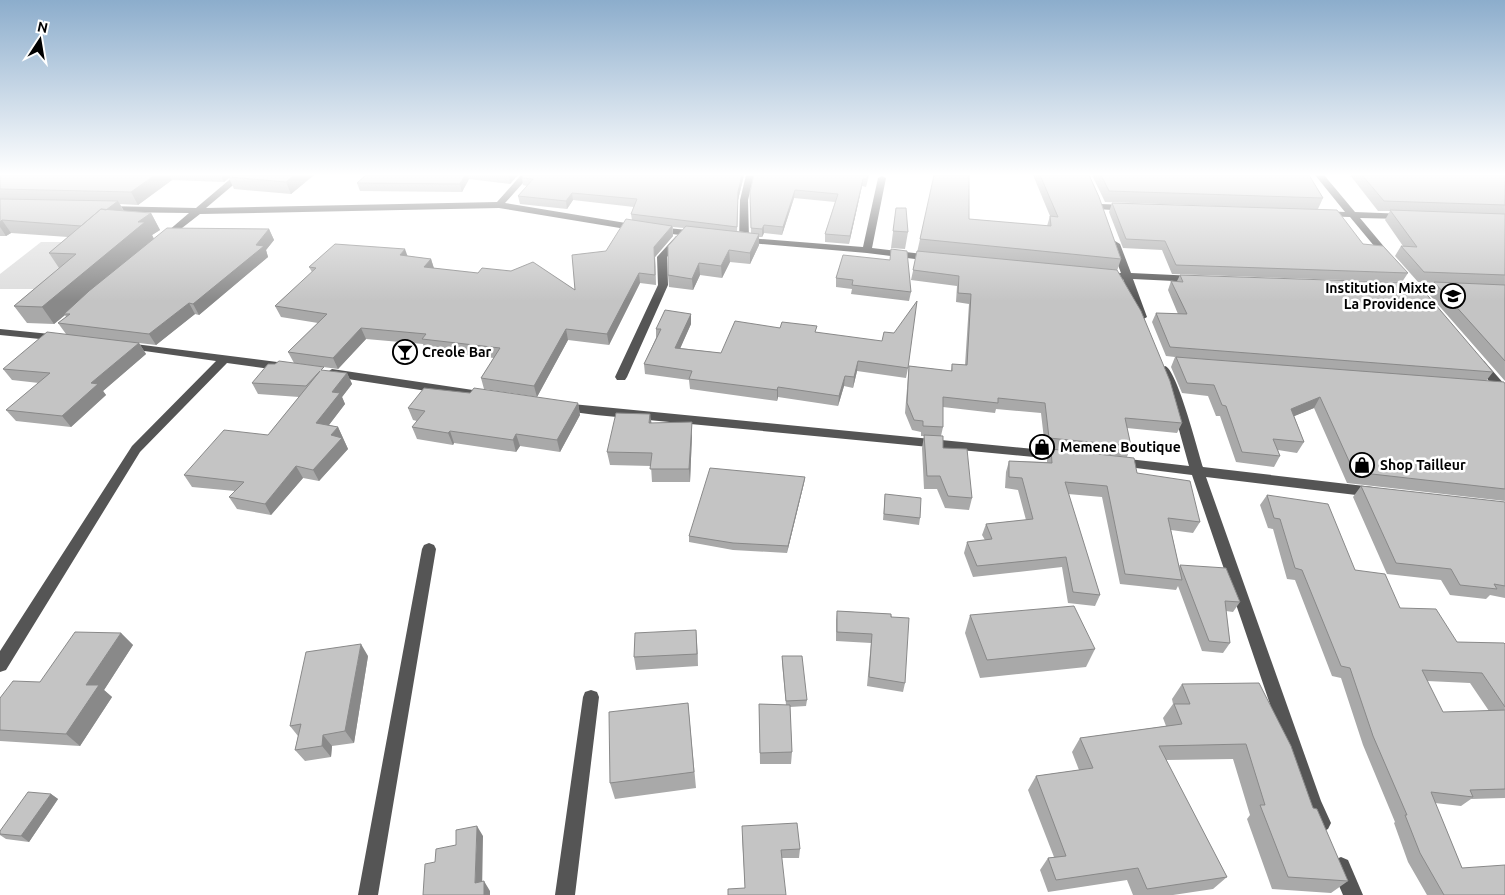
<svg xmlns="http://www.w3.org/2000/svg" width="1505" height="895" viewBox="0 0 1505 895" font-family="Ubuntu,sans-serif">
  <rect width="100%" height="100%" fill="#fff"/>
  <path fill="#dcdcdc" d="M41,242H89L34,289H0V274Z"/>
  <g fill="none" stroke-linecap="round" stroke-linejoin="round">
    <path fill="#555" fill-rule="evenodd" d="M235,175H245L206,208L497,202L521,175H530L505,203L638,225L643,228L638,231L499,208L200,214L164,242L159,239L161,237L189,213L107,212L103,209L107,206L196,208Z
      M746,175H754L748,200L749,238L863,247L878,178L882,176L886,178L872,248L931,255L936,258L931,261L867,253L739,242L740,200Z
      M1315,175H1324L1355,212L1406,214L1407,216L1403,219L1360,218L1391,255V259H1385L1350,217L1320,216V212L1323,211L1345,212Z
      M1101,204L1126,205L1130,208L1126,211L1098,209L1097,207Z
      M658,227L697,231L702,234L697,237L655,232L653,230Z
      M679,235L684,238L667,257L668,285L627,377L625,380H617L615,377L658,285L657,257L676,236Z
      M1115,241L1120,244L1131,273L1195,276L1200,279L1195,282L1133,279L1147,317L1142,320L1138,319L1123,279L1105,278L1100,275L1105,272L1121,273L1110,244Z
      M1403,283L1448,285L1453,288L1448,291L1399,288V284Z
      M0,329L60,335L65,338L60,341L0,335Z
      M127,343L285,363L291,367L285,371L227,363L140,452L6,670L0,672V651L132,446L216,361L123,348L122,346Z
      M1480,360L1484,361L1505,385V397L1501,396L1476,365L1474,363Z
      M1165,366C1177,369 1198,452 1203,467L1373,487L1378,489L1380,492L1378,495L1373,497L1206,477L1321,801L1331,823L1328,829L1322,832L1316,829L1304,804L1192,475L1120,466L1116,465L1114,462L1116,459L1120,458L1189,466L1171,401L1159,370Z
      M332,369L473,390L479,394L473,398L328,376L326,373Z
      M562,403L1065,452L1069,453L1071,456L1069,459L1065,460L596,415L558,410L556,407Z
      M429,543L434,545L436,549L378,895H358L422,549L424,545Z
      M591,690L597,692L599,697L575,895H555L583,697L585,692Z
      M1341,857L1348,860L1363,895H1343L1331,867L1334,860Z"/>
  </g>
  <path fill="#a9a9a9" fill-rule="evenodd" d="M0,175H314L291,194L234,189L229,178L224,182L172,180L138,205L120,204L124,211L151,213L160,230L152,235L154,239L269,229L274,240L266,250L268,257L199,315L195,314L156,345L139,343L146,354L103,391L106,395L71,427L16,421L6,410L39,383L12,380L3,369L66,334L58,323L66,317L65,315L54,324L27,323L14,306L59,268L49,253L68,237L11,233L6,236H0Z
    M366,175H518L510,184L469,179L462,192L360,191L357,183Z
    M524,175H744L738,200L737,231L751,233L750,192L869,175L866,187L862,186L849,244L825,242V234L835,202L794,198L782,235L764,233L762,237H759V245L750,264L730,262L722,278L700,275L693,290L669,287L668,275L684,228L673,227V236L655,257L656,285L640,283L609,345L568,340L537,397L484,389L481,378L494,358L425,350L423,344L366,339L338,369L294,363L288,352L318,323L281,317L275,306L312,272L309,267L407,256L431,259L434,268L575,290L632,220L631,214L634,207L573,200L567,209L520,204L518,196L527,186L523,185L522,178Z
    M1033,175H1089L1121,259L1117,271L1182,423L1177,433L1127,428L1131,446L1127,457L1045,448L1041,413L996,409L995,413L943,407V427L941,436L943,448L972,498L969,510L945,508L937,489H924L922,448L924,436H921V432L912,430L905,413L908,376L909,366L951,371L952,364L965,365L969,304L956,302L957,286L911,280L920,239L969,219L1047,226L1050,216Z
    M1092,175H1309L1323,198L1318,209L1363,244L1408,273L1402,282L1172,274L1162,250L1123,248L1109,212L1112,203L1298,209L1105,202Z
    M1350,175H1505V381L1427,292L1433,283L1418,282L1395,256L1401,246H1403L1385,220L1390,211H1378Z
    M896,208L908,232L905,249L891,248Z
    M890,260L911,292L909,301L851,294L852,289L836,287V278Z
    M1180,275L1493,372L1486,381L1505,384V501L1347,483L1314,408L1294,416L1304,442L1297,453L1278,450L1280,456L1274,467L1236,462L1220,416H1216L1208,396L1182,393L1171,367L1175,357L1166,356L1152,322L1156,313L1178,314L1168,290L1171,281H1177Z
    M691,314V324L680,348L721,353L780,328L816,332L908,368L906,378L857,371L853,388L844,386L838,406L778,397L777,401L690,389L689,380L645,374L644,364L656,338V329Z
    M325,371L347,373L352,384L342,397L345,404L329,425L338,427L348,449L319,481L303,478L271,515L237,509L229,497L235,491L192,487L184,475L268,435L299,397L258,394L252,383Z
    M470,393L578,403L580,415L560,452L520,446L516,452L454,443L453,445L417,439L412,427L417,421L413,420L408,408Z
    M651,423L692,435L690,482H652L651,466L610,465L607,452Z
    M1051,449L1137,473L1200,522L1193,533L1171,530L1179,567L1180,565L1240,602L1233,612L1226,611L1230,643L1223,653L1202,651L1178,586L1176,590L1120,584L1102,497L1068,494L1100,595L1095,606L1068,603L1062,567L973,577L964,553L967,542L985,540L982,535L986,524L1026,520L1018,490L1005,488L1006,472L1009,461L1047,462V460Z
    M805,477L804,483L787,553L733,550L689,542V536Z
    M1361,486L1505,502V598L1490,595L1486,599L1450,595L1441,580L1387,574L1353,497Z
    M885,494L920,518L919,525L883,520Z
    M1267,495L1355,570L1400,608L1457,642L1505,644V798L1471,799L1461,806L1435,803L1462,868L1505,895H1427L1408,862L1394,823L1395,822L1363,745L1341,678L1332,676L1295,580L1287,579L1273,529L1268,528L1260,505ZM1427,681L1470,683L1489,711L1443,712Z
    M837,611L891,614L905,683L903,692L867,686L871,643L836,641V620Z
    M970,615L1095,649L1086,667L980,678L965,633Z
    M696,630L698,666L636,670L634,657Z
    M121,633L133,645L104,690L112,697L80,746L0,741V698L40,682Z
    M368,656L354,743L332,746L331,757L305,761L295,750L298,736L290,726Z
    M782,656L807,700L806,706L790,707L792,752L791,764H760L759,704L786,705L782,662Z
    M1182,684L1313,808L1348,881L1331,893L1272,889L1247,819L1250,815L1233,759L1166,760L1227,877L1213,889L1173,895H1133L1127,880L1048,892L1040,870L1048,858L1054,857L1028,790L1036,776L1079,770L1072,752L1080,738L1166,726L1163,718L1173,704L1172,699Z
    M688,703L696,788L615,799L610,783Z
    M51,794L58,799L29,842L6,839L0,835V831Z
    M742,836L800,849L799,858H782L745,888Z"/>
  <path fill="#898989" d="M155,175H169L172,180L138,205L131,192Z
    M221,175H232L229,177V178L224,182Z
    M294,175H314L291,194L286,182Z
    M465,175H468L469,179L462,192L460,184Z
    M510,175H518L510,184L509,176Z
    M742,175H744L738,200L737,235L738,192Z
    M863,179L862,186L849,244L850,236Z
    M795,190L794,198L782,235L783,227Z
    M572,193L573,200L567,209L566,201Z
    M118,201L125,214L82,226Z
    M151,213L160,230L152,235L154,239L64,314L65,315L54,324L42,307L138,222Z
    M2,220L11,233L6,236L0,227V222Z
    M764,225V233L762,237V229Z
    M672,226L673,236L655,257L656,285L654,247Z
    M269,229L274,240L266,250L268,257L199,315L193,304L256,245Z
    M759,234V245L750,264V253Z
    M405,249L409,260L400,255Z
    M729,250L730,262L722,278L721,266Z
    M431,259L434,269L424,267Z
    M699,263L700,275L693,290L692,279Z
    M639,273L640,283L609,345L607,334Z
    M189,303L195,314L156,345L149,334Z
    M691,314V324L676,358L675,348Z
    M361,328L366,339L338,369L333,358Z
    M566,329L568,340L537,397L534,386Z
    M139,343L146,354L103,391L106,395L71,427L62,416L91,383Z
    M858,361L857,371L853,388L854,377Z
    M347,373L352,384L342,397L345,404L322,434L316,423L332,392Z
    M845,376L844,386L838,406L839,396Z
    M778,387V397L777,401V390Z
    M1320,397L1314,408L1285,420L1291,409Z
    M578,403L580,415L560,452L557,440Z
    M650,414L652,426L649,423Z
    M692,422V435L690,482L689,469Z
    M338,427L348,449L319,481L313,470L331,435Z
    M450,431L454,443L453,445L448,433Z
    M516,434L520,446L516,452L513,440Z
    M296,466L303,478L271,515L265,504Z
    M805,477L804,483L787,553L788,546Z
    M696,630L697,642L698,666L697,654Z
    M121,633L133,645L104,690L112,697L80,746L66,734L86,685Z
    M361,644L368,656L354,743L345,731Z
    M323,735L332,746L331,757L322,746Z
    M51,794L58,799L29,842L21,836Z
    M477,826L483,836L482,893L475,883Z
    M484,881L490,891V895H484Z"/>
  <path fill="#c4c4c4" stroke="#898989" d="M0,175H155L131,192L0,189Z
    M230,175H294L286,182L229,177Z
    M366,175H465L460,184L357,183Z
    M524,175H742L738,192L737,227L631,214L637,199L572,193L566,201L518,196L533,179L522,178Z
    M754,175H868L867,179H863L850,236L825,234L838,194L795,190L783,227L764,225L762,229L751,228L750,192Z
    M934,175H969V219L1051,226L1050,216L1058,217L1040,175H1089L1099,197L1121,259L920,239Z
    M1101,175H1309L1323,198L1109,191Z
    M1362,175H1505V205L1384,201Z
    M0,199L118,201L106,210L101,209L81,226L2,220L0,222Z
    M1112,203L1337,210L1363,244L1383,246L1408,273L1176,265L1165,241L1126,239Z
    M896,208H906L908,232L893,231Z
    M101,209L151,213L138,222H145L42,307L14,306L76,254L49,253Z
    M1390,210L1505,214V275L1424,272L1401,246L1417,247Z
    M626,219L672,226L654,247L655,275L639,273L607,334L566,329L534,386L481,378L500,348L422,339L426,334L361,328L333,358L288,352L327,314L275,306L316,268L309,267L335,244L405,249L400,255L431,259L424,267L478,273L482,268L511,271L533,262L575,290L572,255L606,251Z
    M686,226L759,234L750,253L729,250L721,266L699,263L692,279L668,275V246Z
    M167,228L269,229L256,245L264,246L193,304L189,303L149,334L58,323L70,314H64L89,291Z
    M891,249L907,251L911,292L852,285L853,280L836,278L843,255L890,260Z
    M917,251L1117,270L1141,311L1170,381L1182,423L1125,418L1131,446L1049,438L1045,403L998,398V403L943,397V427L923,426V421L914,420L907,403L909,366L952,371V364L967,365L971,294L958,293L959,276L913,270Z
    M1180,275L1417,283L1493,372L1170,347L1156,313L1187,314L1171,281L1183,282Z
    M1434,282L1505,285V361Z
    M917,301L908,368L858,361L854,377L845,376L839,396L778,387L777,390L689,379L692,371L644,364L661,329H656L665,310L691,314L675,348L721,353L735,321L780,328L782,322L817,326L815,332L882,341L884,332L894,333Z
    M47,332L139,343L91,383L98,384L62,416L6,410L50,373L3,369Z
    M1176,357L1504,382L1505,384V489L1354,472L1320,397L1291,409L1304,442L1273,439L1280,456L1242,452L1226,406L1222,405L1214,385L1187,383Z
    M279,361L324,367L321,370L347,373L332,392L340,393L316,423L338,427L331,435L342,438L313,470L296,466L265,504L229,497L244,482L184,475L224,430L268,435L320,371L306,386L252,383L268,364H275Z
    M424,388L470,393L474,388L578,403L557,440L516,434L513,440L450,431L448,433L412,427L425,411L408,408Z
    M616,413L650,414L649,423L692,422L689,469H650L652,453L607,452Z
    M924,435L943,436V448L967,449L972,498L948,496L940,476H927Z
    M1051,449L1134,458L1137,473L1190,481L1200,522L1168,518L1182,580L1125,574L1107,486L1065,482L1100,595L1073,592L1066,557L977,566L967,542L992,539L986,524L1033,519L1022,478L1009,477V461L1052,463Z
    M710,468L805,477L788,546L733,543L689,536Z
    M1361,486L1505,502V586L1494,584L1497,589L1460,585L1451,569L1396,563Z
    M885,494L921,498L920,518L884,514Z
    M1267,495L1328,504L1355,570L1385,574L1400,608L1436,609L1457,642L1504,643L1505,644V707L1482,673L1422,670L1443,712L1505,710V789L1470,790L1473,797L1431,792L1462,868L1505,865V895H1444L1420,853L1405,815H1407L1373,736L1350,668L1341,666L1302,570L1295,568L1280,519L1274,518Z
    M1180,565L1226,568L1240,602L1225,601L1230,643L1209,641Z
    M1074,606L1095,649L987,660L970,615Z
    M837,611L891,614V617L909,618L905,683L869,677L872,634L837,632Z
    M696,630L697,654L634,657L635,633Z
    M75,632L121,633L86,685H99L66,734L0,730V698L13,681L40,682Z
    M361,644L345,731L323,735L322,746L295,750L301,724L290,726L306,652Z
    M782,656H802L807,700L786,701Z
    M1259,683L1291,746L1313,808L1317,809L1348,881L1288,877L1260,805H1265L1246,744L1159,746L1227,877L1147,889L1138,868L1056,880L1048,858L1066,856L1036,776L1093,768L1080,738L1182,724L1174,704H1190L1182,684Z
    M688,703L694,772L610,783L609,712Z
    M759,704L790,705L792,752L760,753Z
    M28,792L51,794L21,836L0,834V831Z
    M797,823L800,849L781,850L786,895H728V889L745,888L742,826Z
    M477,826L475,883L484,881V895H423L425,864L435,862L436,849L456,845V830Z"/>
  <linearGradient id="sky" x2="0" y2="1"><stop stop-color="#8cadcc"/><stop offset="0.58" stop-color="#fff"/><stop offset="1" stop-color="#fff" stop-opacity="0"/></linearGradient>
  <rect width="1505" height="301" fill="url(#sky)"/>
  <defs>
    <symbol id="school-ring" viewBox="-11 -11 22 22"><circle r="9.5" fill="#fff" stroke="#000" stroke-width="1.5"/><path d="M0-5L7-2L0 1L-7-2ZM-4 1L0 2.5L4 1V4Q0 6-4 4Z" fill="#000"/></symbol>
    <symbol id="bar-ring" viewBox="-11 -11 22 22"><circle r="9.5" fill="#fff" stroke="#000" stroke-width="1.5"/><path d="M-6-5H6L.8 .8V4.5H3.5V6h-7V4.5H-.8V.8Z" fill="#000"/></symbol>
    <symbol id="shop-ring" viewBox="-11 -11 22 22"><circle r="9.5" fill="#fff" stroke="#000" stroke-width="1.5"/><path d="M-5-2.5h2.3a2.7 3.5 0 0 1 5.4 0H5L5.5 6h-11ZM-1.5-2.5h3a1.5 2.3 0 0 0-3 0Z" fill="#000"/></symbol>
  </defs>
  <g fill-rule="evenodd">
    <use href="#school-ring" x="1439" y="282" width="28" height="28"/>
    <use href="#bar-ring" x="391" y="338" width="28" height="28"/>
    <use href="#shop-ring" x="1028" y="433" width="28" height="28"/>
    <use href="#shop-ring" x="1348" y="451" width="28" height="28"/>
  </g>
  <g text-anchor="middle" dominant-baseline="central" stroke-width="5" stroke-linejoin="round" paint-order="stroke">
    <g font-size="14" font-weight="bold" fill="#000" stroke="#fff" text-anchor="start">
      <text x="1436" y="288" text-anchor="end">Institution Mixte<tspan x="1436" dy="16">La Providence</tspan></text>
      <text x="422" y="352">Creole Bar</text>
      <text x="1060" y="447">Memene Boutique</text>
      <text x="1380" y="465">Shop Tailleur</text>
    </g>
  </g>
  <g transform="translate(40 40) rotate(12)" stroke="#ffffff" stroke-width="4" paint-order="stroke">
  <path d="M0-4L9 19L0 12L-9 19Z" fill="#000000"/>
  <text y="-8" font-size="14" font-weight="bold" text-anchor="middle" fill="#000000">N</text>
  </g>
</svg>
